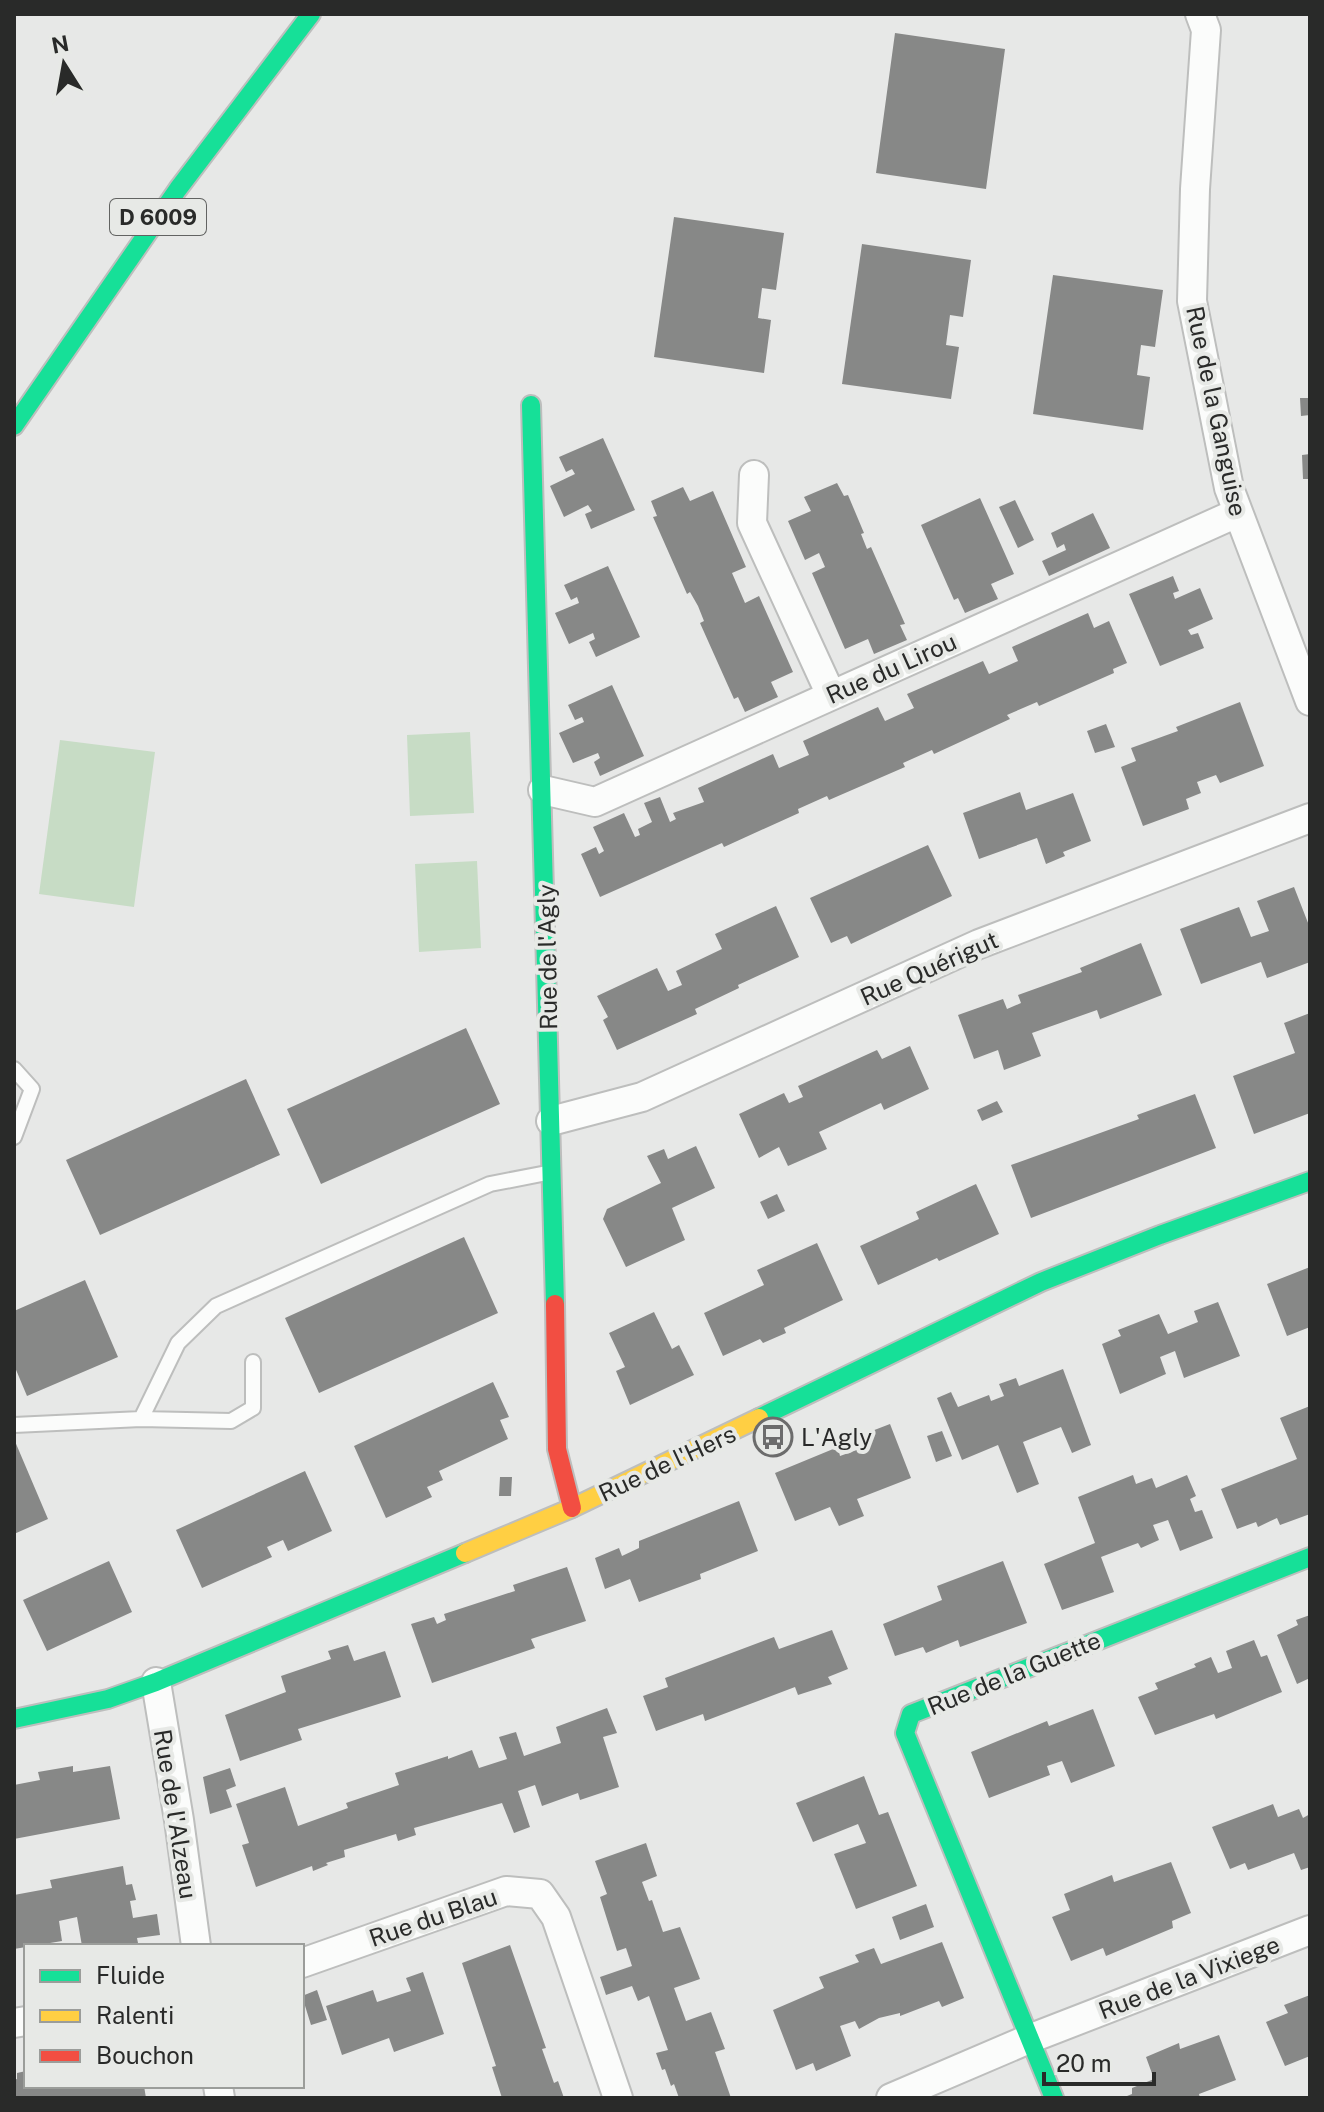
<svg xmlns="http://www.w3.org/2000/svg" width="1324" height="2112" viewBox="0 0 1324 2112" font-family="'Public Sans',sans-serif">
  <rect width="100%" height="100%" fill="#e7e8e7"/>
  <path fill="#c7dcc5" d="M470,732L474,813L410,816L407,735Z
    M60,740L155,752L134,907L39,894Z
    M477,861L481,948L419,952L415,864Z"/>
  <path fill="#878887" d="M895,33L1005,49L986,189L876,173Z
    M674,217L784,233L776,290L762,288L758,318L771,320L764,373L654,357Z
    M862,244L971,260L963,317L950,315L946,345L959,347L951,399L842,384Z
    M1053,275L1163,290L1155,347L1141,345L1137,375L1150,377L1143,430L1033,414Z
    M1300,398H1310V415L1301,416Z
    M603,438L635,510L591,529L585,514L592,511L588,505L564,517L550,486L575,474L572,469L566,472L559,457Z
    M1310,454V479H1303L1302,455Z
    M837,483L844,496L848,495L864,533L861,534L867,549L871,547L905,624L900,625L907,640L874,654L868,639L845,649L812,573L825,567L819,553L805,560L788,521L811,511L804,497Z
    M683,487L690,501L713,491L746,567L732,573L745,603L759,596L793,672L771,682L778,697L745,712L738,697L734,699L700,623L704,621L698,606L690,592L687,594L653,517L657,516L651,501Z
    M980,498L1014,574L991,584L998,599L965,613L958,598L954,600L921,525Z
    M1015,500L1034,540L1018,548L999,507Z
    M1093,513L1110,548L1049,576L1042,561L1066,550L1064,544L1057,548L1051,533Z
    M608,566L640,637L596,657L589,642L595,639L593,633L569,644L555,613L579,603L577,597L571,600L564,585Z
    M1173,576L1179,591L1173,593L1175,599L1200,588L1213,619L1188,630L1191,635L1198,633L1204,648L1160,666L1129,594Z
    M1088,613L1094,628L1109,621L1127,663L1113,669L1114,673L1039,706L1037,702L1007,715L1010,719L934,754L932,750L903,763L905,767L829,800L827,796L798,809L799,813L724,847L722,843L600,897L581,854L596,847L599,854L604,851L593,827L624,813L635,837L640,835L638,829L652,822L644,803L660,797L670,822L676,819L673,813L704,802L698,788L773,754L779,768L809,755L803,741L878,707L885,721L914,708L907,694L983,661L989,674L1018,661L1012,647Z
    M612,685L644,756L600,776L594,762L600,758L598,753L573,763L559,733L584,722L582,717L575,720L568,705Z
    M1240,702L1264,766L1220,783L1216,775L1197,782L1201,793L1186,799L1189,809L1143,826L1121,767L1136,761L1131,748L1178,731L1176,727Z
    M1106,724L1115,747L1095,753L1087,731Z
    M1020,792L1026,810L1073,793L1091,841L1063,852L1065,856L1046,864L1037,838L979,859L963,813Z
    M928,845L952,896L851,944L847,936L831,943L810,898Z
    M1294,887L1310,928V962L1267,978L1261,962L1201,984L1180,929L1239,907L1251,937L1269,931L1257,901Z
    M776,906L799,957L738,985L739,988L695,1009L697,1014L617,1050L603,1020L608,1017L597,996L657,968L668,991L682,985L676,971L722,949L715,934Z
    M1141,943L1162,995L1100,1019L1097,1010L1032,1033L1041,1056L1004,1070L998,1050L974,1059L958,1015L1003,999L1007,1009L1021,1003L1018,995L1082,972L1080,968Z
    M1310,1013V1113L1254,1134L1233,1076L1295,1053L1284,1023Z
    M466,1028L500,1104L321,1184L287,1109Z
    M910,1046L929,1089L884,1110L881,1103L819,1132L827,1149L788,1166L779,1147L759,1158L739,1114L784,1093L789,1103L803,1097L798,1086L877,1050L882,1059Z
    M246,1079L280,1155L100,1235L66,1160Z
    M1195,1094L1216,1148L1031,1218L1011,1165L1139,1119L1137,1115Z
    M997,1101L1003,1112L982,1121L977,1110Z
    M696,1146L715,1188L672,1208L685,1240L626,1267L603,1219L607,1209L661,1183L647,1156L664,1149L668,1159Z
    M976,1184L999,1234L939,1261L937,1258L878,1285L860,1246L919,1219L916,1212Z
    M777,1194L785,1211L768,1219L760,1202Z
    M464,1237L498,1313L319,1393L285,1318Z
    M817,1243L843,1300L784,1328L786,1333L763,1343L760,1339L723,1356L704,1313L764,1285L757,1270Z
    M1310,1267V1327L1287,1336L1267,1284Z
    M85,1280L118,1357L27,1396L14,1365V1311Z
    M1218,1302L1240,1356L1184,1378L1175,1351L1160,1357L1166,1374L1120,1394L1102,1344L1121,1336L1118,1330L1159,1314L1168,1334L1198,1322L1194,1311Z
    M654,1312L672,1349L679,1345L694,1375L630,1405L616,1371L625,1367L609,1333Z
    M1063,1369L1091,1445L1072,1453L1061,1427L1023,1442L1039,1484L1017,1493L998,1445L962,1460L937,1398L951,1392L958,1407L989,1395L991,1401L1004,1396L999,1384L1016,1378L1019,1386Z
    M493,1382L509,1417L500,1420L508,1439L439,1471L443,1480L427,1487L432,1497L386,1518L354,1446Z
    M1310,1406V1514L1280,1525L1277,1518L1258,1527L1256,1522L1237,1529L1221,1489L1297,1459L1280,1418Z
    M890,1424L911,1478L857,1499L864,1516L839,1526L830,1507L795,1521L775,1473L838,1447L840,1456L868,1446L864,1434Z
    M942,1431L952,1456L936,1462L927,1436Z
    M14,1439L48,1519L14,1534Z
    M305,1471L332,1531L288,1551L283,1540L267,1547L272,1557L202,1588L176,1530Z
    M1133,1475L1136,1484L1152,1478L1156,1488L1187,1475L1196,1496L1190,1499L1195,1512L1202,1510L1213,1538L1180,1551L1168,1520L1153,1525L1159,1540L1141,1548L1138,1543L1101,1557L1114,1592L1062,1610L1044,1564L1095,1543L1078,1497Z
    M500,1477H512L511,1496H499Z
    M739,1501L758,1551L700,1574L701,1579L639,1602L630,1579L605,1589L595,1558L619,1548L622,1556L639,1548V1541Z
    M109,1561L132,1612L47,1651L23,1600Z
    M1003,1561L1027,1623L960,1647L958,1640L926,1653L923,1647L895,1656L883,1624L942,1600L937,1586Z
    M567,1567L586,1621L531,1639L535,1648L432,1683L411,1624L434,1617L437,1624L446,1620L444,1614L515,1591L513,1585Z
    M1310,1615V1678L1297,1684L1277,1635L1298,1625L1296,1620Z
    M832,1630L848,1669L828,1677L832,1684L798,1695L795,1687L705,1721L703,1714L656,1731L643,1696L668,1687L665,1678L774,1637L779,1649Z
    M1254,1640L1261,1657L1267,1655L1282,1692L1216,1719L1214,1714L1155,1735L1138,1697L1158,1689L1155,1683L1196,1667L1194,1664L1211,1657L1218,1673L1232,1668L1226,1651Z
    M348,1645L354,1661L385,1651L401,1697L298,1729L302,1740L240,1761L225,1715L286,1692L281,1676L331,1659L328,1651Z
    M607,1708L617,1733L603,1737L619,1787L580,1800L578,1793L542,1806L535,1785L518,1791L530,1827L514,1833L502,1803L414,1828L416,1835L398,1841L396,1834L344,1850L345,1857L326,1863L328,1865L313,1871L312,1866L256,1887L242,1845L249,1843L236,1804L285,1787L298,1826L348,1808L346,1803L399,1785L395,1773L448,1756V1759L472,1750L479,1768L507,1759L499,1737L516,1732L524,1756L561,1743L556,1727Z
    M1093,1709L1115,1766L1071,1783L1062,1761L1047,1766L1050,1775L989,1798L971,1752L1047,1721L1049,1726Z
    M73,1766V1772L110,1766L120,1819L14,1839V1785L40,1780L38,1772Z
    M230,1768L236,1786L226,1790L232,1807L210,1814L203,1777Z
    M864,1776L879,1815L888,1812L917,1886L856,1909L834,1854L866,1843L858,1824L813,1842L796,1803Z
    M1273,1804L1278,1817L1299,1809L1303,1818L1310,1814V1867L1301,1870L1294,1853L1248,1870L1245,1863L1230,1869L1212,1827Z
    M646,1843L657,1876L642,1882L649,1901L652,1900L663,1932L680,1927L700,1979L674,1988L686,2021L711,2012L725,2049L715,2052L731,2098H679L674,2084L671,2086L665,2069L662,2070L656,2053L668,2050L649,1996L638,2001L632,1986L606,1995L600,1977L632,1966L626,1948L617,1951L600,1897L607,1894L595,1861Z
    M1171,1862L1191,1913L1172,1921L1173,1928L1106,1956L1103,1948L1071,1961L1052,1917L1070,1910L1064,1894L1112,1875L1114,1882Z
    M123,1866L126,1885L132,1884L136,1900L130,1901L133,1918L157,1914L160,1935L137,1938L138,1943L122,1946H82L77,1917L59,1921L62,1941L14,1949V1895L52,1888L50,1880Z
    M926,1904L934,1927L900,1940L892,1917Z
    M942,1942L964,1998L942,2007L939,2001L900,2016V2013L879,2018L859,2029L855,2021L840,2026L851,2056L816,2071L813,2063L796,2070L773,2010L824,1988L819,1977L859,1962L855,1955L874,1948L881,1964Z
    M510,1945L546,2048L542,2049L554,2083L558,2081L564,2098H502L492,2067L496,2066L462,1963Z
    M423,1972L444,2034L394,2052L389,2038L342,2055L326,2006L373,1990L377,2002L411,1991L406,1978Z
    M317,1990L327,2020L311,2025L302,1996Z
    M1310,1995V2056L1285,2066L1266,2022L1288,2013L1284,2005Z
    M1219,2035L1236,2080L1199,2094L1200,2098H1122L1132,2094V2088L1154,2079L1146,2057L1179,2043L1180,2049Z
    M26,2071V2086H144L146,2098H14V2080L17,2079V2073Z"/>
  <g fill="none" stroke-linecap="round" stroke-linejoin="round">
    <defs>
      <path id="lane" d="M14,1069L32,1089L14,1137
        M141,1419L178,1343L216,1306L490,1184L552,1172
        M14,1425L141,1419L231,1421L253,1408V1362"/>
      <path id="street" d="M1200,14L1206,30L1195,189L1192,301L1229,488L1310,701
        M754,475L752,523L831,695
        M543,790L595,802L1237,513
        M551,1121L642,1097L979,944L1310,818
        M156,1682L179,1820L196,1946
        M302,1963L506,1891L540,1894L556,1917L618,2098
        M14,2023L26,2021
        M218,2086L220,2098
        M891,2098L1029,2039L1310,1930"/>
      <path id="fast" d="M531,405L555,1304
        M14,426L178,189L311,14
        M759,1418L1041,1282L1160,1235L1310,1181
        M14,1719L108,1699L156,1682L465,1553
        M1054,2098L905,1733L911,1714L1310,1557"/>
      <path id="slow" d="M465,1553L572,1508L759,1418"/>
      <path id="jam" d="M555,1304L557,1449L572,1508"/>
    </defs>
    <use href="#lane" stroke="#bdbebd" stroke-width="18"/>
    <use href="#street" stroke="#bdbebd" stroke-width="32"/>
    <use href="#fast" stroke="#bdbebd" stroke-width="22"/>
    <use href="#slow" stroke="#bdbebd" stroke-width="22"/>
    <use href="#jam" stroke="#bdbebd" stroke-width="22"/>
    <use href="#lane" stroke="#fbfcfb" stroke-width="14"/>
    <use href="#street" stroke="#fbfcfb" stroke-width="28"/>
    <use href="#fast" stroke="#16e098" stroke-width="18"/>
    <use href="#slow" stroke="#ffcf43" stroke-width="18"/>
    <use href="#jam" stroke="#f24e42" stroke-width="18"/>
  </g>
  <defs>
    <symbol id="bus-ring" viewBox="-11 -11 22 22"><circle r="9.5" fill="#e7e9e6" stroke="#6c6c6c" stroke-width="1.5"/><path d="M-5-6H5V4H4V6H2V4H-2V6H-4V4H-5ZM-3.5-4V0h7V-4ZM-3.5 1.2v1.5H-2V1.2ZM2 1.2v1.5H3.5V1.2Z" fill="#6c6c6c"/></symbol>
  </defs>
  <g fill-rule="evenodd">
    <use href="#bus-ring" x="751" y="1415" width="44" height="44"/>
  </g>
  <g text-anchor="middle" dominant-baseline="central" stroke-width="8" stroke-linejoin="round" paint-order="stroke">
    <rect fill="#e7e9e6" stroke="#626362" stroke-width="2" x="110" y="199" width="96" height="36" rx="6"/>
    <g font-size="22" font-weight="bold" fill="#292a29">
      <text x="158" y="217">D 6009</text>
    </g>
    <g font-size="24" fill="#292a29" stroke="#e7e9e6">
      <text transform="translate(1217 411) rotate(78)">Rue de la Ganguise</text>
      <text transform="translate(891 668) rotate(-24)">Rue du Lirou</text>
      <text transform="translate(547 957) rotate(-91)">Rue de l'Agly</text>
      <text transform="translate(929 968) rotate(-24)">Rue Quérigut</text>
      <text transform="translate(667 1463) rotate(-25)">Rue de l'Hers</text>
      <text transform="translate(1014 1673) rotate(-22)">Rue de la Guette</text>
      <text transform="translate(176 1814) rotate(81)">Rue de l'Alzeau</text>
      <text transform="translate(433 1917) rotate(-19)">Rue du Blau</text>
      <text transform="translate(1189 1977) rotate(-21)">Rue de la Vixiege</text>
    </g>
    <g font-size="24" fill="#292a29" stroke="#e7e9e6" text-anchor="start">
      <text x="801" y="1437">L'Agly</text>
    </g>
  </g>
  <rect width="1324" height="2112" fill="none" stroke="#292a29" stroke-width="32"/>
  <rect x="24" y="1944" width="280" height="144" fill="#e7e9e6" stroke="#9b9d9a" stroke-width="2"/>
  <rect x="40" y="1970" width="40" height="12" fill="#16e098" stroke="#9b9d9a" stroke-width="2"/>
  <text x="96" y="1984" font-size="24" fill="#292a29">Fluide</text>
  <rect x="40" y="2010" width="40" height="12" fill="#ffcf43" stroke="#9b9d9a" stroke-width="2"/>
  <text x="96" y="2024" font-size="24" fill="#292a29">Ralenti</text>
  <rect x="40" y="2050" width="40" height="12" fill="#f24e42" stroke="#9b9d9a" stroke-width="2"/>
  <text x="96" y="2064" font-size="24" fill="#292a29">Bouchon</text>
  <g transform="translate(64 64) rotate(349)" stroke="#e7e9e6" stroke-width="6" paint-order="stroke">
  <path d="M0-6L14 30L0 20L-14 30Z" fill="#292a29"/>
  <text y="-12" font-size="22" font-weight="bold" text-anchor="middle" fill="#292a29">N</text>
  </g>
  <path d="M1044 2072v12h110v-12" fill="none" stroke="#292a29" stroke-width="4"/>
  <text x="1056" y="2072" font-size="24" fill="#292a29" stroke="#e7e9e6" stroke-width="6" paint-order="stroke">20 m</text>
</svg>
